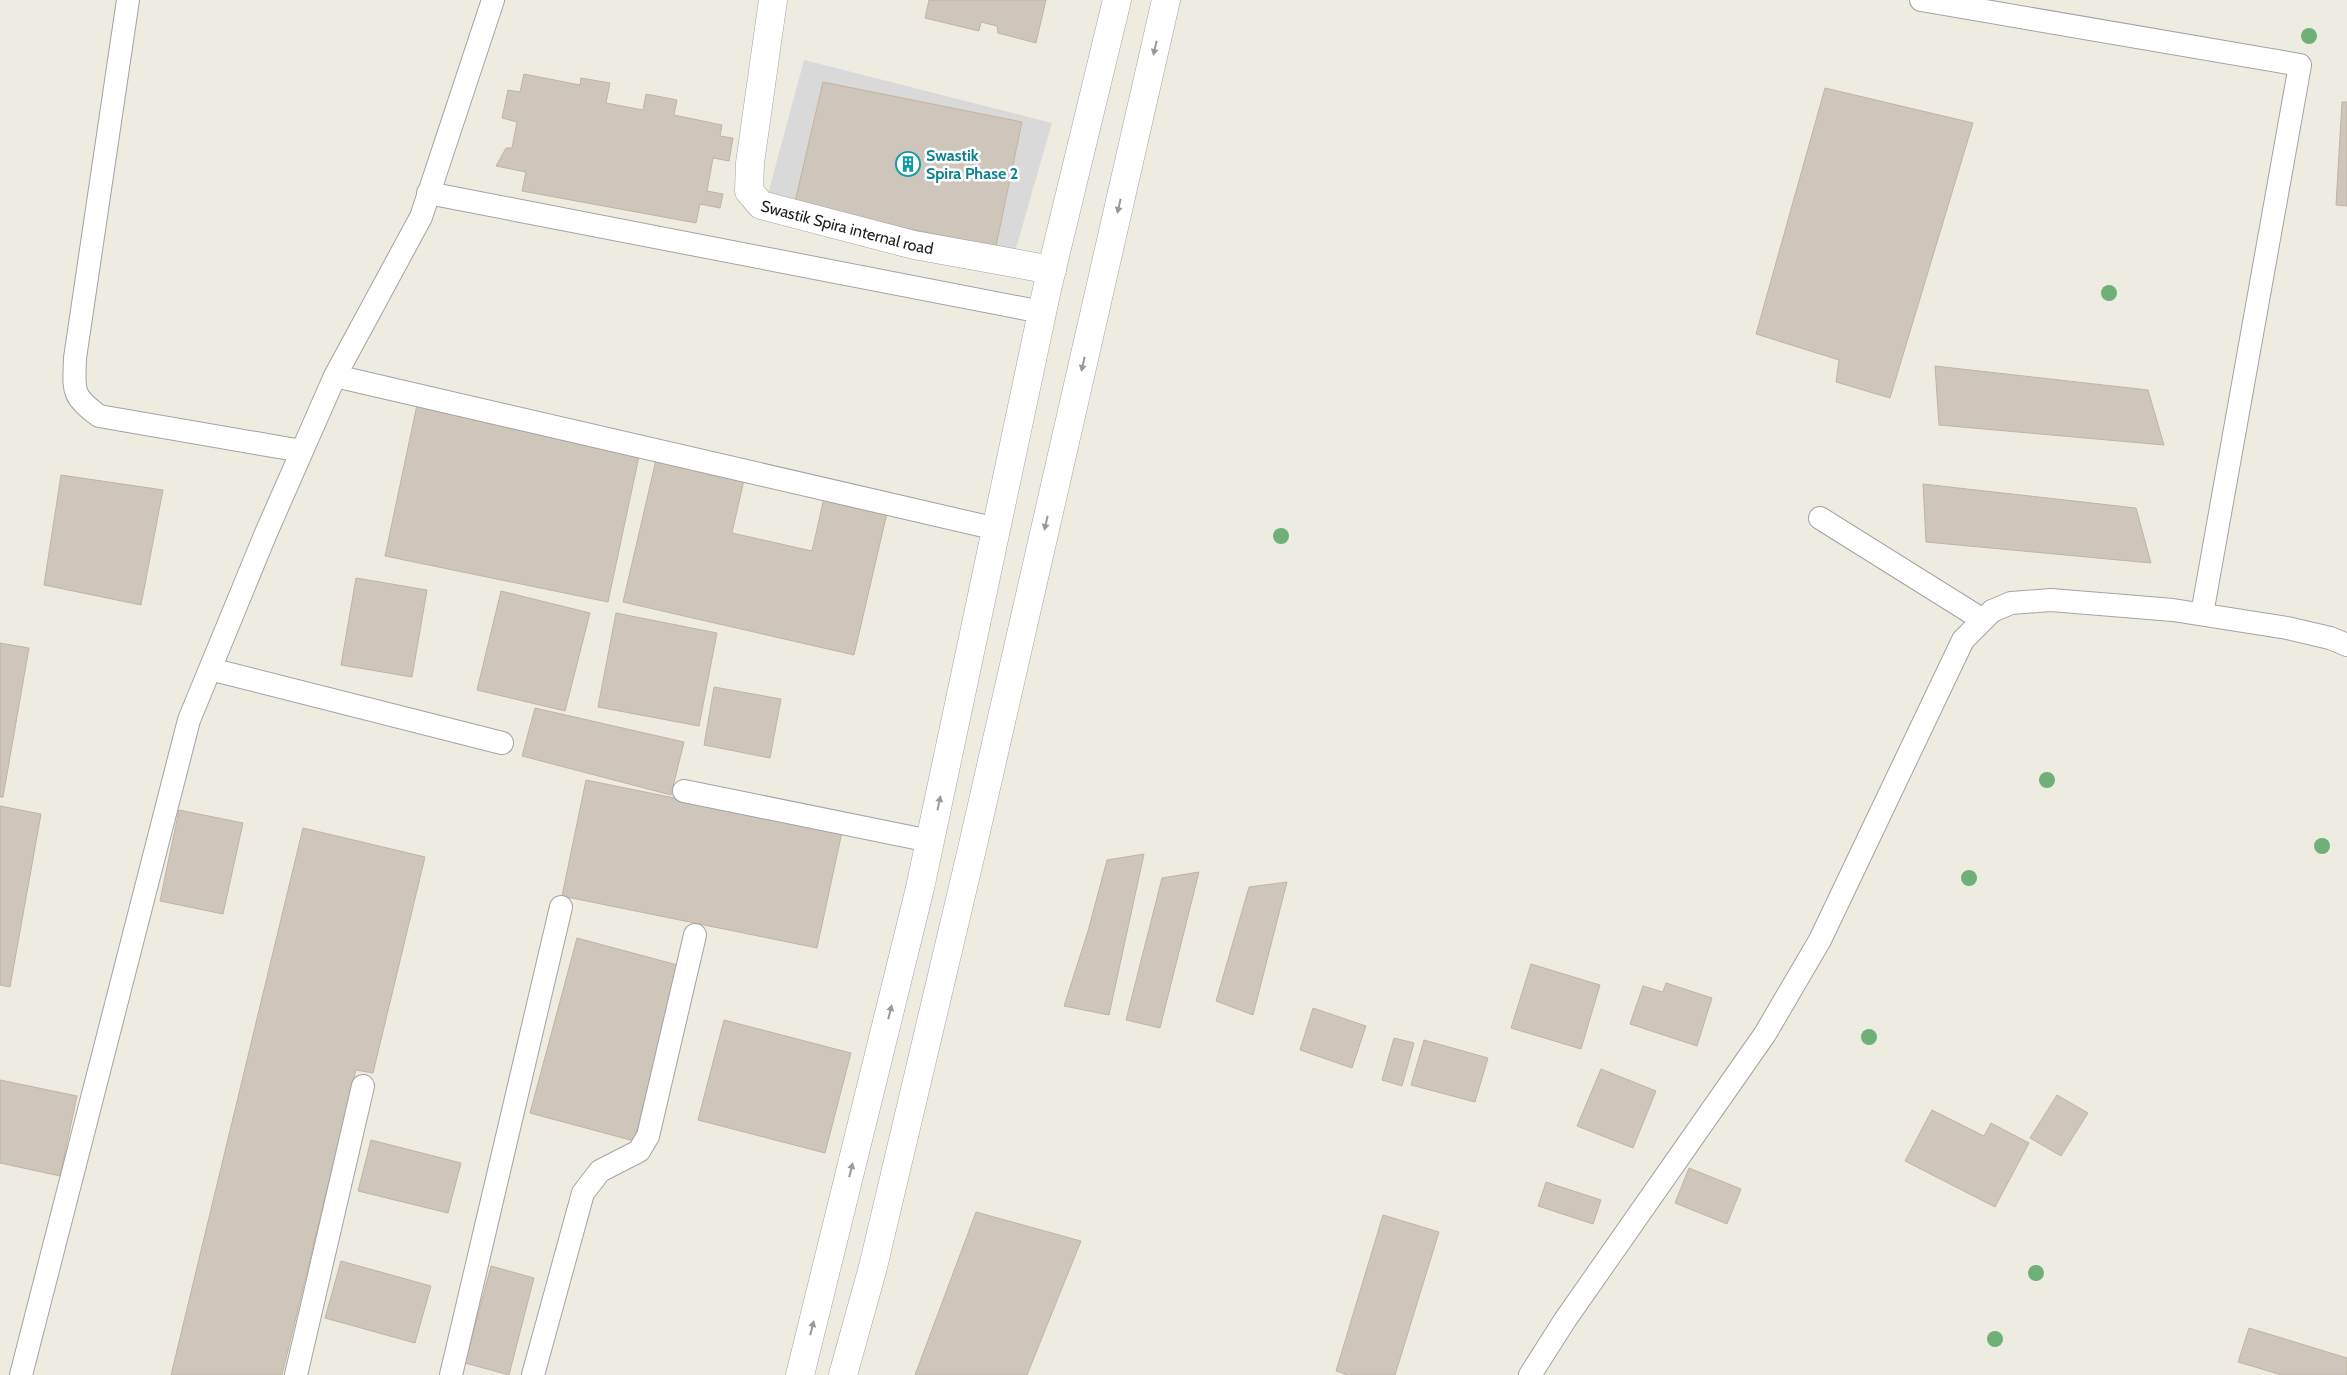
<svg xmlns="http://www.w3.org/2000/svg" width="2347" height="1375" viewBox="0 0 2347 1375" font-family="Cabin,sans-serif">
  <rect width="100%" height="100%" fill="#eeece1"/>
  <path fill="#dad9d9" d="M804,60L1052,123L1008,276L762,216Z"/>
  <path fill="#cec6ba" stroke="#c0b4a2" d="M929,0H1046L1036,43L998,33L997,26L981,22L979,31L925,18Z
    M524,74L580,85L581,78L610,83L606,103L643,110L646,94L677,100L674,115L722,125L720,136L733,138L729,161L713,158L707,191L723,194L720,208L700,204L696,223L522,191L526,172L496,166L506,148H512L517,122L502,118L508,90L520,92Z
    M823,82L1022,122L996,246L794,206Z
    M1825,88L1973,123L1890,398L1836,382L1839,360L1756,334Z
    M2342,102H2347V206L2336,205Z
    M1935,366L2148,390L2164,445L1939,425Z
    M418,400L641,447L608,602L385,556Z
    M656,460L744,480L732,533L812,551L824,498L887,513L854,655L623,602Z
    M61,475L163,490L141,605L44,585Z
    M1923,484L2136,508L2151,563L1926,542Z
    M356,578L427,590L412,677L341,665Z
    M501,591L590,613L565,711L477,690Z
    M616,613L717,633L699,726L598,707Z
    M0,643L29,648L3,797H0Z
    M714,687L781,699L770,758L704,745Z
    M535,708L684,742L671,795L522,756Z
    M586,780L842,832L817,948L562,896Z
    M0,806L41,814L10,987L0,985Z
    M179,810L243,823L223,914L160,901Z
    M303,828L425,857L373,1073L356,1070L282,1375H171Z
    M1144,854L1109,1015L1064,1006L1088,931L1107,860Z
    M1199,872L1160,1028L1126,1020L1162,878Z
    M1287,882L1253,1015L1216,1001L1249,887Z
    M577,938L681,966L634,1141L530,1113Z
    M1531,964L1600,985L1581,1049L1511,1028Z
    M1666,983L1712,998L1697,1046L1630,1024L1643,986L1663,992Z
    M1313,1008L1366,1026L1352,1068L1300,1050Z
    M724,1020L851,1053L825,1153L698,1120Z
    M1394,1038L1414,1043L1402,1086L1382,1080Z
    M1424,1040L1488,1058L1475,1102L1411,1085Z
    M1601,1069L1656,1091L1633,1148L1577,1126Z
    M0,1080L77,1096L60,1176L0,1163Z
    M2057,1095L2088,1113L2061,1156L2030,1138Z
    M1932,1110L1984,1136L1991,1123L2029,1143L1995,1207L1905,1161Z
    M371,1140L461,1163L448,1213L358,1191Z
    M1689,1168L1741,1189L1727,1224L1675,1203Z
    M1546,1182L1601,1200L1593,1224L1538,1206Z
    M976,1212L1081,1241L1027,1375H915Z
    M1383,1215L1439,1232L1395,1375H1348L1336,1371Z
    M341,1261L431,1286L415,1343L325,1318Z
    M491,1266L534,1278L509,1375L465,1363Z
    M2249,1328L2347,1358V1375H2282L2238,1362Z"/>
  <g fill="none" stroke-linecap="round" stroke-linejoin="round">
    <defs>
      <path id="lane" d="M128,0L75,358C74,391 71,395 99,416L302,451
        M1921,0L2300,65L2202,614
        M428,193L1042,312
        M335,376L997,529
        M1820,518L1983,620
        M210,669L502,743
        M684,791L930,841
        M21,1375L189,720L266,533L335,376L421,217L493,0
        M296,1375L363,1086
        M451,1375L561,907
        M533,1375L583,1193L600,1171L639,1151L648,1136L695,935
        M1530,1375L1565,1320L1765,1034L1820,940L1963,640L1992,611L2011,603L2051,600L2173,610L2287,628L2330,638L2347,645"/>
      <g id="street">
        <path id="s1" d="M773,0L750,163L749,191L761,205L914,245L1052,270"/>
        <path d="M800,1375L920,888L1047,289L1117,0"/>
        <path d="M843,1375L873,1267L972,849L1166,0"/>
      </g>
    </defs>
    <use href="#lane" stroke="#a3a3a3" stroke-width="24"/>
    <use href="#street" stroke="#a3a3a3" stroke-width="29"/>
    <use href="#lane" stroke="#fff" stroke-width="22"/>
    <use href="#street" stroke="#fff" stroke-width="28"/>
  </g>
  <g fill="#6eb078">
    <circle cx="2309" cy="36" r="8"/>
    <circle cx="2109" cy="293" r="8"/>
    <circle cx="1281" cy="536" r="8"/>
    <circle cx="2047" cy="780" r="8"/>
    <circle cx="2322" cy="846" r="8"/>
    <circle cx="1969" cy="878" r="8"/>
    <circle cx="1869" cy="1037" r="8"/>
    <circle cx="2036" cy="1273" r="8"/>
    <circle cx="1995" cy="1339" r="8"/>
  </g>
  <defs><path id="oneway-solid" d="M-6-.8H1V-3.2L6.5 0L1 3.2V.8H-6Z" transform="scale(1.25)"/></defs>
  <g fill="#999">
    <use href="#oneway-solid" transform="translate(1155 48) rotate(103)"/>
    <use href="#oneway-solid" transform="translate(1119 206) rotate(103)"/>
    <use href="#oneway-solid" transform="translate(1083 364) rotate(103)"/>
    <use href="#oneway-solid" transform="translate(1046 523) rotate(103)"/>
    <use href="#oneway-solid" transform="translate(939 803) rotate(-78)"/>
    <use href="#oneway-solid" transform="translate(890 1012) rotate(-76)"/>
    <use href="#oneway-solid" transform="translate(851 1170) rotate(-76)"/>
    <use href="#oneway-solid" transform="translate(812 1328) rotate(-76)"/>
  </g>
  <defs>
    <symbol id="building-ring" viewBox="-11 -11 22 22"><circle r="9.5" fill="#fff" stroke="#0f9aa8" stroke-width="1.5"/><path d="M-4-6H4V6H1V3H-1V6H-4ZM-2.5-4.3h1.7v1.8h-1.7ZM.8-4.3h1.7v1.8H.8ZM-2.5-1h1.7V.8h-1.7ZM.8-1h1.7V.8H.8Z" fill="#0f9aa8"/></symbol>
  </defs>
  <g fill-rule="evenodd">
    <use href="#building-ring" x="894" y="150" width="28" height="28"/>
  </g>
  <g text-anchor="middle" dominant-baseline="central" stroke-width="5" stroke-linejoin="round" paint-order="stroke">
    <g font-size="16" font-weight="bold" fill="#0d838f" stroke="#fff" text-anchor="start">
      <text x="926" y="155">Swastik<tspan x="926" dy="18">Spira Phase 2</tspan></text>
    </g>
    <g font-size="16" fill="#1c1c1c" stroke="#fff">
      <text stroke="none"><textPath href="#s1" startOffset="300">Swastik Spira internal road</textPath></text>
    </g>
  </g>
</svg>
